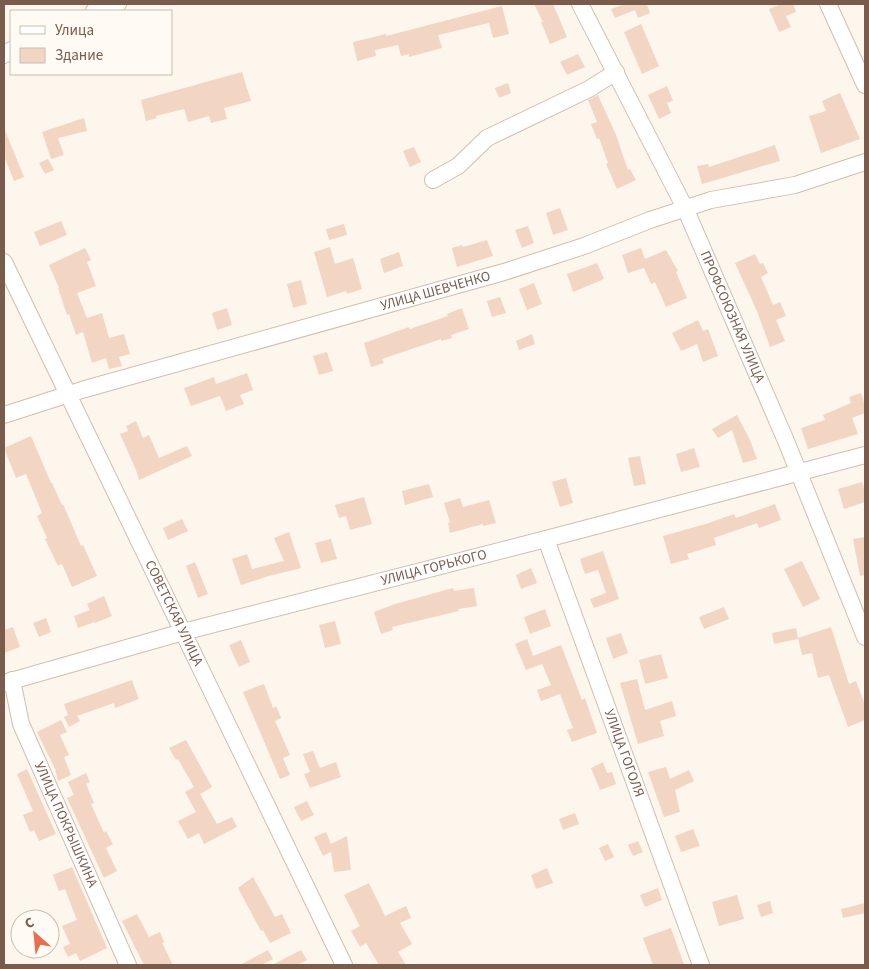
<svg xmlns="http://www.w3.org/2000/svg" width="869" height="969" viewBox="0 0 869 969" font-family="'Source Sans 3',sans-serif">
  <rect width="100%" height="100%" fill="#fdf6ec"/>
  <path fill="#f3d5c3" d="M534,4H553L567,37L550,44L541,22H543Z
    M625,4H650L647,5L650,13L638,18L635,10L615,18L611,9Z
    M781,4H793L796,12L786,16L791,27L779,32L769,9Z
    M502,6L509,34L493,38L489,23L438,35L442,48L409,57V54L401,56L398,45L375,50L376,56L357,61L353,42L386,34V36Z
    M641,24L659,66L642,74L624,32Z
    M578,54L585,67L567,75L560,62Z
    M242,72L251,101L224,108L227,119L211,123L209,116L188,122L184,109L156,116L157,118L146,121L141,100Z
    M508,83L511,93L499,98L495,88Z
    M667,86L673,101L667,103L671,113L659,119L648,95Z
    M840,93L860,139L821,153L809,116L826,111L822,101Z
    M598,95L616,135L628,170L630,169L636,180L617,189L606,164L608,163L599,138L597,139L591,124L597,122L588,100Z
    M84,118L87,131L58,138L64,155L51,159L42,132Z
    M4,128L24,177L14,181L4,156Z
    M775,145L780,161L702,184L697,166L708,164L709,167Z
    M414,147L421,162L410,167L403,151Z
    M48,159L54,170L45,174L39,163Z
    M560,208L568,230L553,235L546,213Z
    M61,221L67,235L40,246L34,232Z
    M344,224L347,235L329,240L326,229Z
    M528,226L534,243L522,248L515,230Z
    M487,240L493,256L457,267L452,248L462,245L463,247Z
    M330,247L335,264L353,258L362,289L347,294L346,291L327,297L314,252Z
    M85,248L91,260L87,262L96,286L77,293L87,318L102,313L109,338L124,334L130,354L119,357L122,366L109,369L106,358L92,363L83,332L76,335L69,314L67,315L58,288H59L49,265Z
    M641,248L645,259L666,250L678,271L676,272L687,298L666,307L655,282L651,284L644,268L628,273L622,255Z
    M399,252L403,266L384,273L380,259Z
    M755,254L760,264L763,263L768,273L761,277L773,305L780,302L786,316L776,320L785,341L770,347L757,311L735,263Z
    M597,263L604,279L573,292L567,274Z
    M301,280L307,304L293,308L287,284Z
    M534,283L542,304L527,310L519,289Z
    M500,297L506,313L492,317L487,301Z
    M227,308L232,325L217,330L212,313Z
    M462,308L469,329L451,335L452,338L441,341V339L382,359L384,363L371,367L364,343L409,327L410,329L448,316L447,314Z
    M698,320L703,331L708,329L718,356L703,362L697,344L681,351L672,333Z
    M532,334L535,344L519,350L516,341Z
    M327,352L333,371L319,375L313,356Z
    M247,373L253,390L240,395L244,404L226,411L220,396L191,406L184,388L214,377L216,384Z
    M861,393L865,405V413L852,418L858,434L808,449L801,428L825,420L823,415L851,403L849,397Z
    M737,415L750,440L757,459L743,463L732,430L718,438L712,429Z
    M136,421L143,438L149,435L159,458L187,446L192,456L139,480L136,470L120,434L128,431L126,426Z
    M31,436L51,483H52L62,505L63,504L81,546L83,545L97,576L72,587L62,564L58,566L45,539L47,538L37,516L42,513L26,474L16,478L4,448Z
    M694,448L700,467L681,472L676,454Z
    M640,456L646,484L634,486L628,458Z
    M566,478L573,503L560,507L552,482Z
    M862,482L865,491V502L844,509L838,489Z
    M429,484L433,497L405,505L402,491Z
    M364,497L372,524L350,530L346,516L339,518L335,505Z
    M460,498L463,507L489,500L496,523L483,526V524L450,533L448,523L450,522L444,503Z
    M775,504L781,520L759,528L757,523L714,538L716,545L687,554L689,559L671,564L663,536L709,523L734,514L736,518Z
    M182,519L188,531L168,540L163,528Z
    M289,532L301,568L269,576L241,585L232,559L247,554L252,569L284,561L274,538Z
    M865,537V575L860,576L853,539Z
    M331,539L337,559L321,563L315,543Z
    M603,551L619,599L594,608L590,599L606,593L598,570L585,574L580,559Z
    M802,561L820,599L803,607L784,569Z
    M195,562L208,594L198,598L186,566Z
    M531,568L537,583L521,589L516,575Z
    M453,588L454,591L474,588L477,606L458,609L459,611L392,627L393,630L381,634L374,612L395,604Z
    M104,596L112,616L95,623V622L78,628L74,616L90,610L87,604Z
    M724,607L729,619L704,629L699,617Z
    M545,609L551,626L530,634L524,617Z
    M46,618L51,632L39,637L33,623Z
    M335,621L341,644L325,648L319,625Z
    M13,627L20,647L4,653V630Z
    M831,627L849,684L856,681L865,705V720L848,727L829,675L818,678L812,653L802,655L798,638Z
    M796,628L798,639L774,644L772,633Z
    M621,633L628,653L613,659L606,638Z
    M527,639L533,656L561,645L582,700L585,698L597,733L572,742L567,730L573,728L560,694L541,701L537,690L551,685L543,666L542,664L526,670L515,644Z
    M241,640L250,662L239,667L229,645Z
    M661,654L668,678L645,684L639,660Z
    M637,679L645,710L672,701L676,716L660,721L664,736L638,744L620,683Z
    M132,680L139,699L115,708L114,703L77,716L80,721L69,727L64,717L68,715L64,704Z
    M264,684L273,708L276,706L281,718L275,721L290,755L283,758L290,775L280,779L243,692Z
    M61,720L67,732L60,735L69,755L64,757L71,775L58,781L55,769L37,732Z
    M186,740L212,787L200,794L217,824L232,817L237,827L204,844L199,833L188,839L178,821L196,812L185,792L194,787L178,759L176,760L169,748Z
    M313,751L320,768L336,762L341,777L310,788L304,774L310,772L303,754Z
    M603,762L607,773L612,772L616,784L600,790L591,768Z
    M666,767L670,779L689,770L694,781L675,790L680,812L664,817L648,772Z
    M27,769L56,834L39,841L34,830L30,832L23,815L33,811L17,774Z
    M86,773L90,782L86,784L94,803L91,804L104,833L106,831L113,844L106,848L117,871L104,878L67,798L74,795L68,782Z
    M307,801L314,815L301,821L294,807Z
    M575,813L579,824L563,830L559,819Z
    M693,829L700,846L681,852L675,836Z
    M326,832L331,844L347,836L351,870L334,872L331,852L323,856L314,837Z
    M638,841L643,852L633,856L628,845Z
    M608,844L614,857L605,861L599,848Z
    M72,867L107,948L80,961L76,953L68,957L63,947L70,944L62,926L77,920L65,889L59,891L53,875Z
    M547,868L553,883L536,889L531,875Z
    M253,877L275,917L282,914L291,933L270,943L263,930L261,931L238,888Z
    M369,883L385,916L406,906L411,918L400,923L412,944L398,952L406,965H379L366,943L360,947L351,931L360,926L344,895Z
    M658,888L662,900L645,907L640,895Z
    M737,895L744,919L719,926L712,902Z
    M770,901L773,913L761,917L757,905Z
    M865,903V913L843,918L841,909Z
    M137,914L149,937L160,932L164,942L162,943L173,965H144L122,921Z
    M671,928L684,965H653L643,938Z
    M268,950L273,959L261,965H240Z
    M301,950L307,960L297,965H272Z"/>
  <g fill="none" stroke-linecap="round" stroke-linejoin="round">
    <defs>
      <g id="minor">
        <path id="s1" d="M580,4L685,208L786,441L865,637"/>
        <path d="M828,4L865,85"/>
        <path d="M94,11L118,4"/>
        <path d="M4,55L11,50"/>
        <path d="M433,180L458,166L487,138L589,89L616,72"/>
        <path id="s2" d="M4,262L344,965"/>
        <path id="s3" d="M4,415L85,389L504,272L584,246L650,220L711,200L795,185L865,162"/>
        <path id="s4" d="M546,539L701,965"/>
        <path id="s5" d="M12,680L21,724L128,965"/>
        <path id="s6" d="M4,683L183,632L546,539L865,455"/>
      </g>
    </defs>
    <use href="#minor" stroke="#d1beb0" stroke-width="18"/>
    <use href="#minor" stroke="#fff" stroke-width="16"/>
  </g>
  <g text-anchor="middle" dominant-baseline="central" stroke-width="4.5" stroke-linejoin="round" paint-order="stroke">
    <g font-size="14" fill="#7a5c4d" stroke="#fffaf3">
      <text stroke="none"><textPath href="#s3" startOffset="449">УЛИЦА ШЕВЧЕНКО</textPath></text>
      <text stroke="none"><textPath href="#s1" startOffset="348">ПРОФСОЮЗНАЯ УЛИЦА</textPath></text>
      <text stroke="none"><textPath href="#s6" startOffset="445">УЛИЦА ГОРЬКОГО</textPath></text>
      <text stroke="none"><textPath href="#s2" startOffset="390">СОВЕТСКАЯ УЛИЦА</textPath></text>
      <text stroke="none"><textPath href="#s4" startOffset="228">УЛИЦА ГОГОЛЯ</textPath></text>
      <text stroke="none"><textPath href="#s5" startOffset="155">УЛИЦА ПОКРЫШКИНА</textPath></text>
    </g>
  </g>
  <rect width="869" height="969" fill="none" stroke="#7a5c4d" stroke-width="10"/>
  <rect x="10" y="10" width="162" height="65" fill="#fffaf3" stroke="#cabbb1"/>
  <rect x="20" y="26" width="25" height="8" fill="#ffffff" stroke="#cabbb1"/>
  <text x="55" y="35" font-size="15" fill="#7a5c4d">Улица</text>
  <rect x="20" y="48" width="25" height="15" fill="#f3d5c3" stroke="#cabbb1"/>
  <text x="55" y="60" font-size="15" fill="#7a5c4d">Здание</text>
  <g transform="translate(35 934) rotate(333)"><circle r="24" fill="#fffaf3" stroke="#cabbb1"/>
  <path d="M0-4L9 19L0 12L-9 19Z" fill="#e76f51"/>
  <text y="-8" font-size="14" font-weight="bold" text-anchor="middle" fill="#7a5c4d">С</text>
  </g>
</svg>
